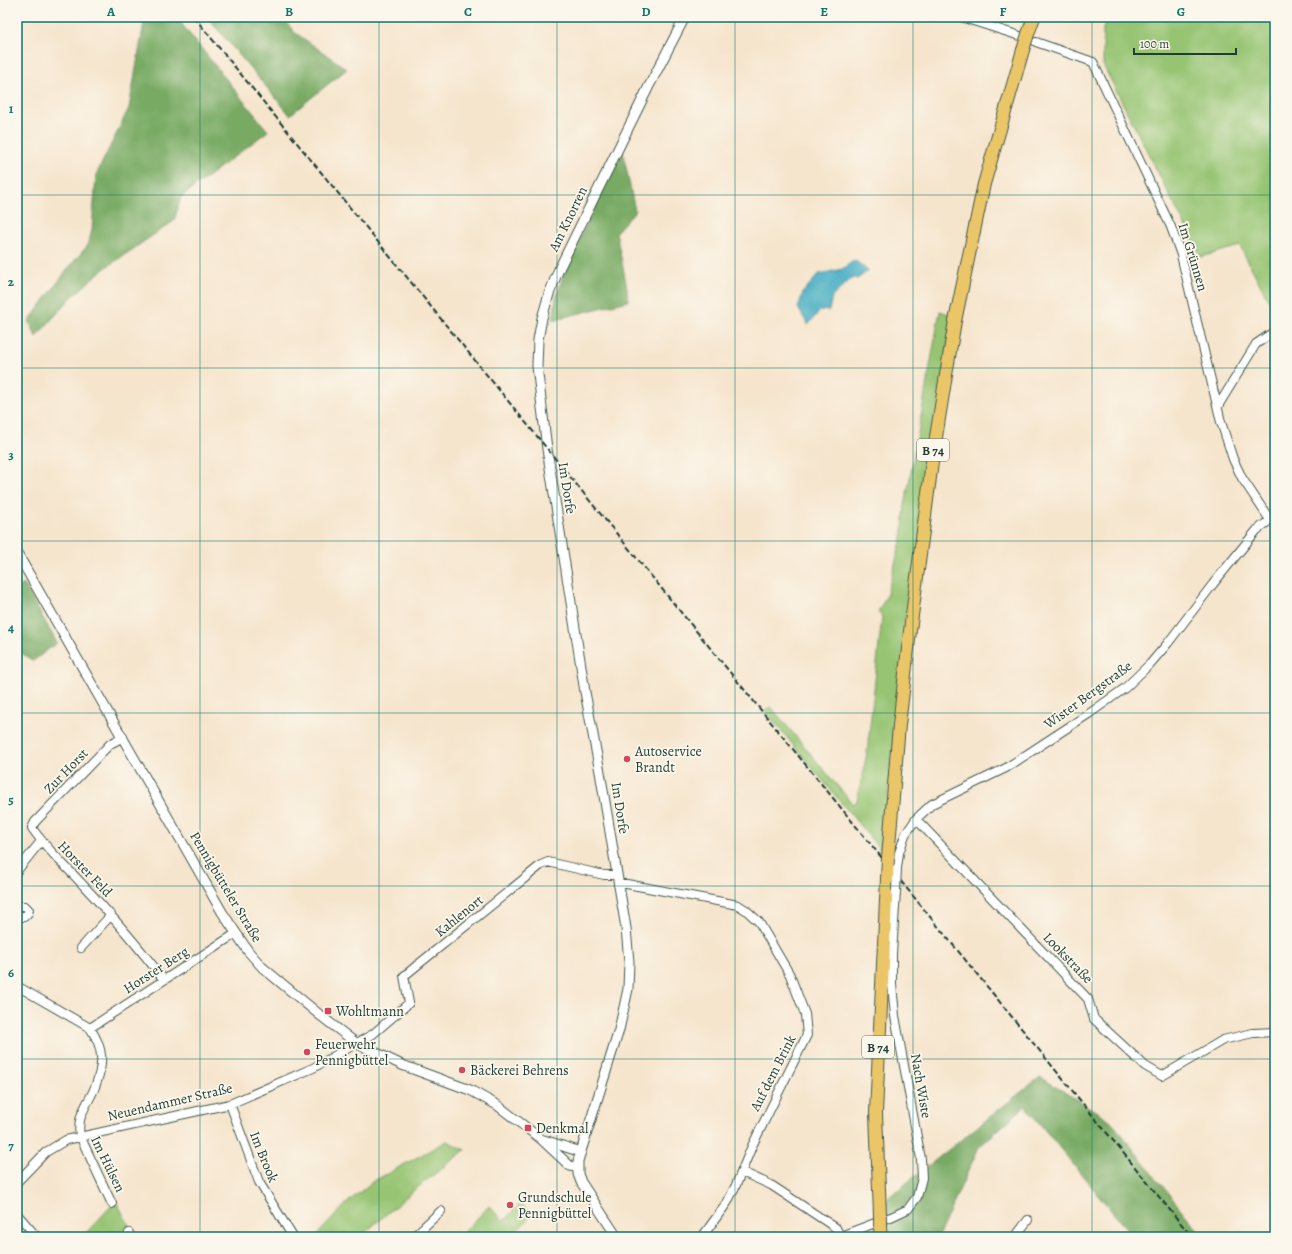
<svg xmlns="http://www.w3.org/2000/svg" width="1292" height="1254" viewBox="0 0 1292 1254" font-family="Alegreya,serif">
  <rect width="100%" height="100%" fill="#fbf7ec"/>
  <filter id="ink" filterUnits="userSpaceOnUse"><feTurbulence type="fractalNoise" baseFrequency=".025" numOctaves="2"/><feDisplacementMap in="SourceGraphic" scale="8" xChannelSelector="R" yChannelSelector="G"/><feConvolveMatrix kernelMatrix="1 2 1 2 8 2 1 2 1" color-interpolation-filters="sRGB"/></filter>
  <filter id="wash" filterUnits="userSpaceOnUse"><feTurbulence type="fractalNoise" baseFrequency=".012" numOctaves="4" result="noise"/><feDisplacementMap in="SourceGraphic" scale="16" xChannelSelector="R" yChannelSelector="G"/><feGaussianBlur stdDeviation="0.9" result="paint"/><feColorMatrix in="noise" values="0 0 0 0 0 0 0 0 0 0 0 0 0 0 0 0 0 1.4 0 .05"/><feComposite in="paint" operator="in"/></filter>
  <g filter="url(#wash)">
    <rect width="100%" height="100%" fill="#f6e5cd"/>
    <path fill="#96c472" stroke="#5a8053" d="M1109,17H1275V313L1240,246L1201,257L1103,65V28Z
      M940,311L952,315L896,716L882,852L765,711L771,707L851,802L853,804L857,801L867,753L882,617L878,612L886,597L902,538L905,505Z
      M447,1141L465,1150L413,1191L360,1237H315L347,1203L372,1182Z
      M116,1201L130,1227L127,1237H82Z
      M521,1203L532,1215L511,1237H459L489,1206L503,1221Z"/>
    <path fill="#78aa64" stroke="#4c744c" d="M145,17H176L268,131L181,197L174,221L101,271L71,298L36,337L29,321L70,266L88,245L92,230L96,175L129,108Z
      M207,17H282L294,32L347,69L290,115Z
      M623,152L635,211L616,232L627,288L628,301L553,320L556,297L568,261Z
      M24,584L57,643L33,661L17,650V588Z
      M1040,1077L1110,1120L1203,1237H1133L1025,1106L979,1147L938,1237H866L889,1197Z"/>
    <path fill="#43acc2" stroke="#31747b" d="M855,260L868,271L857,279L853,277L832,297L829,311L821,310L808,325L798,308L803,292L819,274L842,269Z"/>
  </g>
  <g filter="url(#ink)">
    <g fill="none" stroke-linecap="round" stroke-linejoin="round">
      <defs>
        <path id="minor" d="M961,17L1020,36
          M1036,42L1093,62L1171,227L1181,255L1221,422L1233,459L1242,478L1270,520
          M1218,406L1256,344L1275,331
          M123,737L110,744L35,822L32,828C46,849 66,866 83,885C112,916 139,947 164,980
          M916,819L1088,999L1094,1019L1145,1066L1162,1076L1223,1040L1253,1033L1275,1032
          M897,868L899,853L905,835L916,819L932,804L1006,768L1090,713L1125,688L1150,664L1168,643L1213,584L1257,530L1270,520H1275
          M17,871L41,841
          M618,884H627L738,905L746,910L759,922L790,975L805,1014L807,1035L752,1146L736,1185L727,1203L702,1237
          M17,906H25L29,910L28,913L24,917L20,916L17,913
          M81,948L111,915
          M17,986L90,1028C104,1048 104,1064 95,1087C88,1105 76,1115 80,1136L112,1204
          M90,1028L235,934
          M230,1104L259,1182L293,1237
          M742,1172L771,1185L836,1228L840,1236
          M17,1182L46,1152L66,1140L230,1104L313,1068L373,1034L409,1003L404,976L541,865L548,862L604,875H617
          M17,1214L37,1237
          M129,1233L131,1237
          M413,1237L441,1211
          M838,1237L891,1217L908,1209L917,1197L922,1178L921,1159L895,1016L892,984V954L896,891
          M1015,1237L1028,1220"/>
        <path id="tertiary" d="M17,553L222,912L248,951L262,967L321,1016L356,1043L402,1065L470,1090L497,1105L541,1139L570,1166L578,1168
          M544,1140L581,1152
          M617,1237L581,1182L578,1174V1161L619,1030L628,989L629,962L626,928L600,772L585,692L547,449L537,366L538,340L542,318L549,294L559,269L648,88L685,17"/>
        <path id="primary" d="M1028,34L1034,17
          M888,858L899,725L910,631L932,462L946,375L955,321L984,184L1023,50
          M880,1215L876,1113L887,879
          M880,1227L881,1237"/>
      </defs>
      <use href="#minor" stroke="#3f564b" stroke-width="10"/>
      <use href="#tertiary" stroke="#3f564b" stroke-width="11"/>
      <use href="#primary" stroke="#3f564b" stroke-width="14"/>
      <use href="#minor" stroke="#fff" stroke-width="8"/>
      <use href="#tertiary" stroke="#fff" stroke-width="9"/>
      <use href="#primary" stroke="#ebc669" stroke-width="12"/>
      <path stroke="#1f3d34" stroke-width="2" stroke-dasharray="6 3" stroke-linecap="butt" d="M194,17L1192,1237"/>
      <defs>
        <path id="minor-bridge" d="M896,891L897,868"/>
        <path id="primary-bridge" d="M1023,50L1028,34
          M887,879L888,858
          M880,1215V1227"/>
      </defs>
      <use href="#minor-bridge" stroke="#3f564b" stroke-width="10" stroke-linecap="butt"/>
      <use href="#primary-bridge" stroke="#3f564b" stroke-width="14" stroke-linecap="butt"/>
      <use href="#minor-bridge" stroke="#fff" stroke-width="8"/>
      <use href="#primary-bridge" stroke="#ebc669" stroke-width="12"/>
    </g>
  </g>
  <path fill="none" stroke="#0f766e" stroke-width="1" stroke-opacity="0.55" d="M200,17V1237M379,17V1237M557,17V1237M735,17V1237M913,17V1237M1092,17V1237M17,195H1275M17,368H1275M17,541H1275M17,713H1275M17,886H1275M17,1059H1275"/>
  <g fill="#d1495b" stroke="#fbf7ec" stroke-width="1.5">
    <circle cx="627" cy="759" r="4"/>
    <rect x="324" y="1007" width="8" height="8" rx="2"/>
    <circle cx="307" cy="1052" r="4"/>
    <circle cx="462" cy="1070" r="4"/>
    <rect x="524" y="1124" width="8" height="8" rx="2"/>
    <circle cx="510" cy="1205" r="4"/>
  </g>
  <g text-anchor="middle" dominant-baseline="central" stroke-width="3.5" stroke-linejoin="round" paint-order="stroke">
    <g fill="#fbf7ec" stroke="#61756b" stroke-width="1">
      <rect x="917" y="439" width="32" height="22" rx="3"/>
      <rect x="862" y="1036" width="32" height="22" rx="3"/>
    </g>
    <g font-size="13" font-weight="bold" fill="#1f3d34">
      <text x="933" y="450">B 74</text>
      <text x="878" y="1047">B 74</text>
    </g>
    <g font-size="14" fill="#1f3d34" stroke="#fbf7ec">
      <text transform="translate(568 219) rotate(-64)">Am Knorren</text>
      <text transform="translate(1193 257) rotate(73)">Im Grünnen</text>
      <text transform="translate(567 488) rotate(81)">Im Dorfe</text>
      <text transform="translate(1088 695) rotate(-36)">Wister Bergstraße</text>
      <text transform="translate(66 771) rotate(-46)">Zur Horst</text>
      <text transform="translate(620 808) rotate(81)">Im Dorfe</text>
      <text transform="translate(85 869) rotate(46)">Horster Feld</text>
      <text transform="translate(226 887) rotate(59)">Pennigbütteler Straße</text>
      <text transform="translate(459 916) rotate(-39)">Kahlenort</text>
      <text transform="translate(1068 958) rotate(46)">Lookstraße</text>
      <text transform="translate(156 970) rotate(-33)">Horster Berg</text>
      <text transform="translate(773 1073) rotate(-63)">Auf dem Brink</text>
      <text transform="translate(921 1086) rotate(80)">Nach Wiste</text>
      <text transform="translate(170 1102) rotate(-13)">Neuendammer Straße</text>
      <text transform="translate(264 1157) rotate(68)">Im Brook</text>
      <text transform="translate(108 1164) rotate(64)">Im Hülsen</text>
    </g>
    <g font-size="14" fill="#1f3d34" stroke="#fbf7ec" text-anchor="start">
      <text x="635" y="751">Autoservice<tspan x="635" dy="16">Brandt</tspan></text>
      <text x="336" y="1011">Wohltmann</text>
      <text x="315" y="1044">Feuerwehr<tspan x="315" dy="16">Pennigbüttel</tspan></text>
      <text x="470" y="1070">Bäckerei Behrens</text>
      <text x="536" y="1128">Denkmal</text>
      <text x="518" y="1197">Grundschule<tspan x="518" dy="16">Pennigbüttel</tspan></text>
    </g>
  </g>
  <rect width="1292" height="1254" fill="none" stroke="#fbf7ec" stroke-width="44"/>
  <path d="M1134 48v6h102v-6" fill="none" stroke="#1f3d34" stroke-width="2"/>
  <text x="1140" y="48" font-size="12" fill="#1f3d34" stroke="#fbf7ec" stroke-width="3" paint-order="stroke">100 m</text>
  <rect x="22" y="22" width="1248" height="1210" fill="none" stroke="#0f766e" stroke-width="1.5"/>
  <g font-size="13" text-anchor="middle" font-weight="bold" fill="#0f766e">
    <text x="111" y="16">A</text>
    <text x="289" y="16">B</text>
    <text x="468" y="16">C</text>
    <text x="646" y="16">D</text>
    <text x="824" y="16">E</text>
    <text x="1003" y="16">F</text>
    <text x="1181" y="16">G</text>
    <text x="11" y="113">1</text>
    <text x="11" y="286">2</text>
    <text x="11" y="459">3</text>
    <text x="11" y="632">4</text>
    <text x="11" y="804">5</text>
    <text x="11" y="977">6</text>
    <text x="11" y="1150">7</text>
  </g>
</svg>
